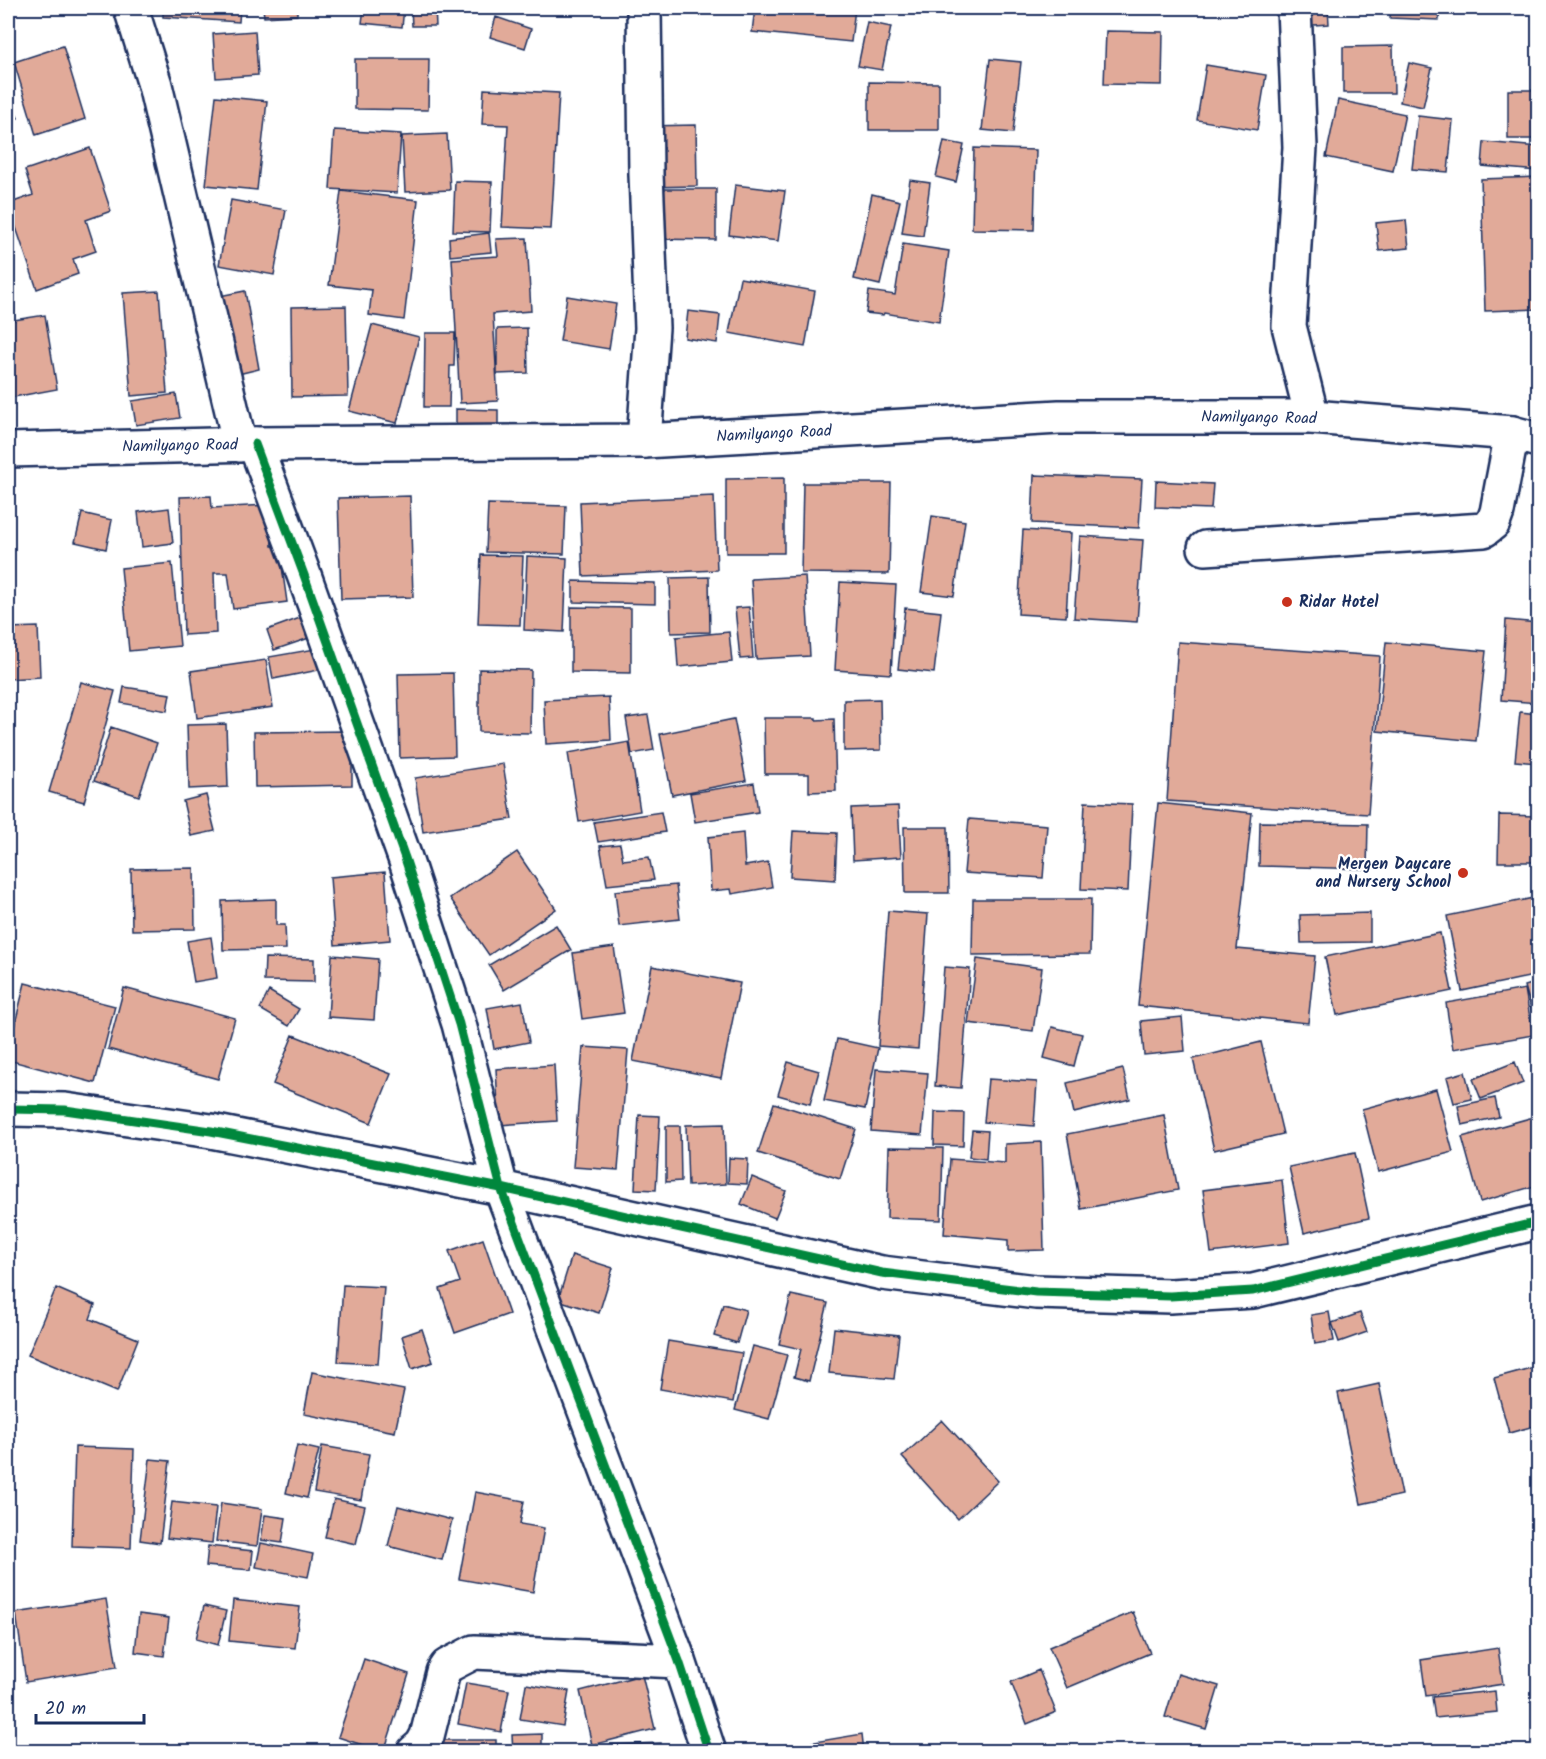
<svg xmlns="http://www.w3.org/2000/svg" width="1546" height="1759" viewBox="0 0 1546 1759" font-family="Kalam,sans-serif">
  <rect width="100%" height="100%" fill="#fff"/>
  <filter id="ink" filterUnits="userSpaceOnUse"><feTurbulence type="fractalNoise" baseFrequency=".0167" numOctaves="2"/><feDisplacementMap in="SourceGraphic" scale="12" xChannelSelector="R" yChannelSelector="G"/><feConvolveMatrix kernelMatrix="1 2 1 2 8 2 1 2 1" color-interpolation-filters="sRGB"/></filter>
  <g filter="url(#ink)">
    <path fill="#e1aa99" stroke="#1b2f5e" stroke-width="1.5" d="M163,8H240L239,22L163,17Z
      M263,8H297V15L264,17Z
      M364,8H404L402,27L362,23Z
      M411,8H435L436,26H412Z
      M755,8H855L851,42L752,32Z
      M1298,8H1328L1329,24L1298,26Z
      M1391,8H1440L1439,20L1390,18Z
      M496,17L531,29L525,48L490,37Z
      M867,22L891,27L882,70L858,66Z
      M255,31L258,75L216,78L213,34Z
      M1106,31L1163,32L1162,85L1104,84Z
      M63,46L85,119L36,135L14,62Z
      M1393,46L1394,93H1343V47Z
      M355,59H429L428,110L355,109Z
      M990,59L1021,62L1013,133L982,130Z
      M1409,63L1432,68L1423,107L1400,102Z
      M1206,65L1266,75L1257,130L1197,120Z
      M869,82L939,83V130H869Z
      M484,89L559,93L551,229L502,227L508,125L482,124Z
      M1508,90H1538V139H1508Z
      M216,96L267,101L257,190L206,185Z
      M8,97L18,118L8,123Z
      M1338,100L1405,114L1393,171L1326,157Z
      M1418,116L1453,120L1448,172L1412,169Z
      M696,125L697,186L648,187L646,126Z
      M334,130L401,134L397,193L330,189Z
      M447,134L450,190L405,192L402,136Z
      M944,141L964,145L956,182L936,177Z
      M1484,142L1538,147V171L1482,166Z
      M90,148L111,211L86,220L96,251L73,259L78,274L37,289L8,204L33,195L25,170Z
      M974,148L1036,150L1034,230L972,229Z
      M1538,177V309L1485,311L1481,179Z
      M910,180L930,183L923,236L902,233Z
      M455,181L492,182L490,232L453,231Z
      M735,185L785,191L778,241L729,235Z
      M653,189H716V240L653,239Z
      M341,191L418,200L404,320L369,315L372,290L329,285Z
      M872,194L900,201L880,285L854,279Z
      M231,200L286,210L274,275L219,265Z
      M1406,220L1409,248L1379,251L1376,223Z
      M489,233L491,252L450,256L449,238Z
      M527,238L531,311L493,314L498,401L460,403L452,259L498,256L496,239Z
      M903,244L949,251L939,322L884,313L883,315L866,313L869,291L895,295Z
      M740,278L815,291L805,347L729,333Z
      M8,285H10V313L8,314Z
      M159,291L167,393L131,396L123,293Z
      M245,291L259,369L234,375L219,296Z
      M567,296L616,304L609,349L560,341Z
      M346,306L348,396L292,397L291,307Z
      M688,311L720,315L717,343L685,338Z
      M45,315L57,389L8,398V321Z
      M372,325L419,337L397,423L349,411Z
      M527,328L528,373L497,374V329Z
      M425,333H455L454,366H450L449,407H424Z
      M176,394L180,418L136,425L132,401Z
      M456,409L498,410V434L456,433Z
      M1034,475L1142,479L1139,528L1032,523Z
      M784,478V553H726V479Z
      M1156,481L1213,484L1211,509L1155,507Z
      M803,483H891L889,574L801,573Z
      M211,496L212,508L270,505L272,546H279L287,602L233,609L228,573H214L216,633L184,635L180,497Z
      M410,496L413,597L341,599L338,498Z
      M714,496L717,570L583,576L580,502Z
      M488,504L566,506L564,554L486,552Z
      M169,508L173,543L142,547L138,512Z
      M82,513L112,520L106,549L75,542Z
      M932,516L965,521L954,596L921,592Z
      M1023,530L1071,533L1066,617L1018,614Z
      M1080,536L1143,540L1137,622L1074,618Z
      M481,555L523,556L520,625L478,624Z
      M527,556L567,558L564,632L524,630Z
      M172,563L180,646L129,651L121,568Z
      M805,576L810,656L756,659L751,579Z
      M709,577L710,632L671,633L670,578Z
      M573,581L655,583V604L573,602Z
      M840,582L896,585L891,674L835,670Z
      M571,607L631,608V673L571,672Z
      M749,607L753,658L740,659L735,608Z
      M905,608L941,612L934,673L898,669Z
      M311,614L318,635L274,650L267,630Z
      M1506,620L1538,623V703L1501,700Z
      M38,627L40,677L8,679V628Z
      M729,632L732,662L678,667L676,637Z
      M1178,642L1380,656L1368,814L1167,801Z
      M1386,642L1486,651L1476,741L1377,731Z
      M315,649L319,670L273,679L269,657Z
      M266,660L273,707L197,718L191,671Z
      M479,669L531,670L530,733L479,732Z
      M453,673L455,756L400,758L398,674Z
      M81,682L115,691L84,802L49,792Z
      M124,687L170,694L167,711L121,703Z
      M609,697L611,740L546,744L544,700Z
      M880,699L881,750L844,751V700Z
      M1520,712L1538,714V763L1515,761Z
      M648,715L654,750L632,754L626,718Z
      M764,718H816V720L834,719L836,791L809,792V774H765Z
      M734,719L746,781L672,795L660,734Z
      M226,724L228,787L189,789L187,725Z
      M111,727L157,743L139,796L94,781Z
      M352,731V785L255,787L254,732Z
      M629,742L640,811L579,822L568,753Z
      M503,764L512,819L423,832L415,778Z
      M754,783L758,812L695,822L690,793Z
      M206,795L215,831L191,836L183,801Z
      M1085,802L1132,804L1128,891L1081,889Z
      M1158,803L1252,813L1237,949L1315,956L1308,1023L1138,1006Z
      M898,806L901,857L853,860L851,808Z
      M661,812L665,832L598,842L594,822Z
      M1499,815L1538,816L1537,862H1498Z
      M969,819L1047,825L1043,878L964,873Z
      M1260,822L1368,824L1367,869L1259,866Z
      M904,827H948L949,893H905Z
      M793,831L837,833L835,880L790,877Z
      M743,833L745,866L768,862L772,887L732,894L731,889L711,891L708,837Z
      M620,844L623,860L649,857L654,880L607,885L600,846Z
      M517,852L556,909L489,955L450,898Z
      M194,868L195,929L132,930L131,869Z
      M385,872L390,940L335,945L330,877Z
      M676,885L680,919L619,926L615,891Z
      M1538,897V975L1462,991L1447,916Z
      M276,899V925H285L286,949L223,950L222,901Z
      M973,899H1091L1090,954L972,955Z
      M888,911L928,914L918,1049L878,1046Z
      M1370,913V942L1301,943L1300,915Z
      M556,925L571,950L504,990L489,965Z
      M1440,933L1452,991L1337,1015L1325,957Z
      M211,937L217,978L194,982L187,941Z
      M614,947L624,1013L582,1019L573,953Z
      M332,955L378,959L374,1020L328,1017Z
      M265,958L314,959V982L264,981Z
      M977,959L1042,968L1033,1031L968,1023Z
      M652,966L740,983L721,1078L633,1061Z
      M944,967L970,969L961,1088L935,1086Z
      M1538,982V1034L1525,986Z
      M25,983L115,1006L95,1083L8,1060V1052Z
      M124,988L235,1018L218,1079L108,1049Z
      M1525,989L1533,1035L1453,1049L1446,1003Z
      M269,991L299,1009L289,1026L260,1009Z
      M522,1002L529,1042L494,1049L487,1008Z
      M1182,1017L1185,1051L1144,1055L1141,1021Z
      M1052,1027L1082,1034L1074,1066L1044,1058Z
      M293,1035L391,1074L371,1123L273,1084Z
      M837,1039L878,1048L865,1109L824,1101Z
      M1261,1042L1283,1134L1214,1150L1193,1059Z
      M583,1047L628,1050L618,1170L573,1167Z
      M1538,1060V1082L1533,1062Z
      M788,1062L819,1071L810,1104L778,1095Z
      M1515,1062L1523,1083L1481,1099L1473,1079Z
      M554,1065L557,1121L499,1125L496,1069Z
      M876,1069L928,1073L922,1135L871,1131Z
      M1123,1069L1130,1099L1074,1113L1067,1083Z
      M1465,1072L1472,1099L1454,1103L1447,1077Z
      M988,1079L1037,1082L1034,1126L984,1122Z
      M1436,1089L1453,1152L1378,1172L1362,1109Z
      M1495,1098L1499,1117L1462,1125L1458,1106Z
      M774,1103L856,1129L840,1179L758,1153Z
      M935,1112L964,1113L963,1146L934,1145Z
      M639,1115L660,1116L656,1190L635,1189Z
      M1164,1115L1178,1190L1081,1209L1067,1134Z
      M1537,1116L1538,1185L1480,1202L1462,1137Z
      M724,1124L726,1184L688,1186L686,1125Z
      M666,1126H680L681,1181L666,1182Z
      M972,1130L988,1131L986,1159L969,1157Z
      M1041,1142L1044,1250L1008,1251V1240L944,1234L950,1159L1005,1163V1144Z
      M889,1147L943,1148L941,1220L887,1218Z
      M1355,1153L1369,1218L1304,1233L1289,1167Z
      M729,1158L748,1159L747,1184L728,1183Z
      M752,1177L786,1191L775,1218L741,1204Z
      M1282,1180L1289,1243L1211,1253L1203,1190Z
      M483,1239L509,1314L455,1333L440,1289L460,1282L449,1251Z
      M572,1255L613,1268L599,1313L558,1300Z
      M343,1285L384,1287L378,1364L338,1362Z
      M56,1288L95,1305L90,1319L138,1339L117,1392L28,1355Z
      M791,1295L828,1303L809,1381L794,1377L801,1349L779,1344Z
      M723,1304L746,1310L737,1343L714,1336Z
      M1329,1312L1334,1341L1315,1344L1311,1315Z
      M1360,1313L1367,1332L1339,1342L1332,1323Z
      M834,1328L899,1335L894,1379L829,1373Z
      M422,1329L433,1362L412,1369L402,1336Z
      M668,1341L742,1353L733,1402L660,1389Z
      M753,1346L787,1355L769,1419L735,1410Z
      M1538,1366V1425L1509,1433L1494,1378Z
      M312,1372L404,1390L395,1432L304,1414Z
      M1379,1384L1402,1495L1361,1504L1338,1393Z
      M942,1420L998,1481L958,1519L902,1457Z
      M297,1445L319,1450L307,1498L286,1493Z
      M322,1446L369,1454L361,1500L314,1492Z
      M75,1447L134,1449L131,1548L72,1546Z
      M150,1459L170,1461L160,1543L140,1540Z
      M475,1492L524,1501L520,1524L544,1528L533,1592L459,1579Z
      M334,1499L365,1506L356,1544L325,1537Z
      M172,1502L216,1507L212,1543L167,1538Z
      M221,1503L262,1509L257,1546L216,1541Z
      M398,1506L452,1520L442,1560L388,1546Z
      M265,1515L286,1518L282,1543L261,1540Z
      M261,1543L313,1554L308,1577L256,1567Z
      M208,1546L253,1551L251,1570L206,1566Z
      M106,1599L117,1667L26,1682L16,1613Z
      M233,1600L300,1607L295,1648L229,1641Z
      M204,1606L226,1611L218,1645L196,1639Z
      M1133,1612L1150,1653L1067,1688L1049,1647Z
      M139,1614L169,1618L164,1656L135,1652Z
      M1498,1648L1503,1684L1426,1696L1421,1660Z
      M364,1659L409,1674L384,1752L338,1737Z
      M1039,1670L1056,1712L1027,1724L1011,1682Z
      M1178,1674L1219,1686L1206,1729L1165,1717Z
      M642,1675L655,1729L592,1745L580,1691Z
      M466,1683L509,1690L501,1732L458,1724Z
      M526,1684L569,1691L563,1726L520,1719Z
      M1495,1691L1497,1712L1435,1718L1432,1697Z
      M542,1734V1752H513L512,1735Z
      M862,1734L864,1752L761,1751Z
      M437,1740H496V1752H437Z
      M661,1743V1752H612V1745Z"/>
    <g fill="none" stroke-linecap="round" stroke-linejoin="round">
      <defs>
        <path id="minor" d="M131,8L155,85L240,445
          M1294,8L1300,147L1289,326L1312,417
          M644,441L652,328L646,174L644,8
          M255,444L304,575L405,858L459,1024L501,1188L679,1661L709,1752
          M1205,548L1484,530L1493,523L1497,512L1512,433
          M8,1109L65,1110L211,1131L501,1188L882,1273L1036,1292L1170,1296L1253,1291L1538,1222
          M414,1752L422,1745L427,1736L443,1672L447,1666L474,1652L679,1661"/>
        <path id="major" d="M8,450L255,444L644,441L1059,417H1312L1512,433L1538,440"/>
      </defs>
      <use href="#minor" stroke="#1b2f5e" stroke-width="38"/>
      <use href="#major" stroke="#1b2f5e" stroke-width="38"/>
      <use href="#minor" stroke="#fff" stroke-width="33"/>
      <use href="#major" stroke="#fff" stroke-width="33"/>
      <defs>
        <path id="cycleway" d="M255,444L304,575L405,858L459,1024L501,1188L679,1661L709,1752
          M8,1109L65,1110L211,1131L501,1188L882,1273L1036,1292L1170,1296L1253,1291L1538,1222"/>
      </defs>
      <use href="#cycleway" stroke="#fff" stroke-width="13"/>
      <use href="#cycleway" stroke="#00873e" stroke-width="9"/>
    </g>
  </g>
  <g fill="#c8321e" stroke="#fff" stroke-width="2">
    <circle cx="1287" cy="602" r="6"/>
    <circle cx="1463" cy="873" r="6"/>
  </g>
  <g text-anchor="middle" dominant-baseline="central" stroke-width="4.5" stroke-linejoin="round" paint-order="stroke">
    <g font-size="16" fill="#1b2f5e" stroke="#fff">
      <text transform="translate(1259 418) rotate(1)">Namilyango Road</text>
      <text transform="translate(774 434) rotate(-3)">Namilyango Road</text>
      <text transform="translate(180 446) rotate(-1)">Namilyango Road</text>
    </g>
    <g font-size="16" font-weight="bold" fill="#1b2f5e" stroke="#fff" text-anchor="start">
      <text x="1299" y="602">Ridar Hotel</text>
      <text x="1451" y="864" text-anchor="end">Mergen Daycare<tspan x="1451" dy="18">and Nursery School</tspan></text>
    </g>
  </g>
  <rect width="1546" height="1759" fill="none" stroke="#fff" stroke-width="30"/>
  <rect x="15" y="15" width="1516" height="1729" fill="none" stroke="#1b2f5e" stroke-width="2" filter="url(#ink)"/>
  <path d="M36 1714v9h108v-9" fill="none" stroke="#1b2f5e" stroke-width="3"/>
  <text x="45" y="1714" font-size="18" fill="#1b2f5e" stroke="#ffffff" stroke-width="4.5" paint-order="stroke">20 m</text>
</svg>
